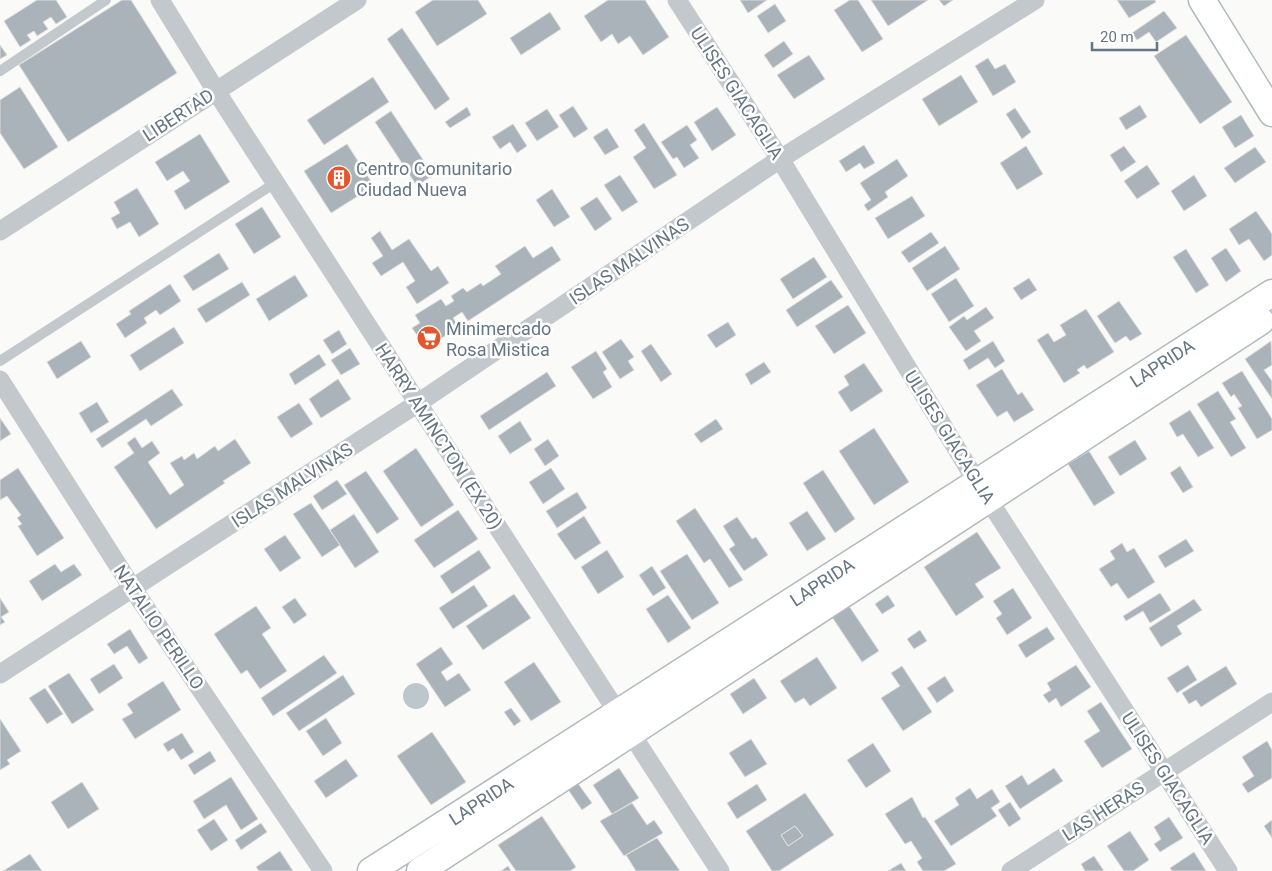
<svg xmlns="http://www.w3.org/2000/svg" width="1272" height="871" viewBox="0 0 1272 871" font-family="Roboto,sans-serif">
  <rect width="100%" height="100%" fill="#fafaf8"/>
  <path fill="#bbc7cb" d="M403 696a13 13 0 1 1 26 0a13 13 0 1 1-26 0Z"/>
  <path fill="#aab3b9" stroke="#dcdcda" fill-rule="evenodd" d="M37,0H56L67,17L56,24L51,17L43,22L48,29L37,36L34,31L27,35L31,40L20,47L4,21Z
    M122,0H131L177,73L68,142L19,65Z
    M433,0H478L487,14L437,46L415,12Z
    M608,0H645L669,37L643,55L630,36L618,44L612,34L601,42L584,16Z
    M740,0H767L748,13Z
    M850,0H858L883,39L862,52L834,10Z
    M871,0H928L888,26Z
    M939,0H953L944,6Z
    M1117,0H1155L1156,2L1129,18Z
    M775,4L786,21L768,33L757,16Z
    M1164,11L1177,28L1156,42L1149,32L1137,40L1132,33Z
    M550,12L561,29L521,55L510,38Z
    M402,28L450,99L435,110L387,39Z
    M1186,35L1232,102L1200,124L1154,56Z
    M784,41L793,54L773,68L764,55Z
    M0,45L7,55L0,59Z
    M809,55L825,79L794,99L777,75Z
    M988,58L995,69L1005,64L1016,82L993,96L975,66Z
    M961,75L978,102L939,126L922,99Z
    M373,77L389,102L324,145L307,120Z
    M20,87L58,147L24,169L0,133V100Z
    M1140,105L1147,117L1126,130L1119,118Z
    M573,106L588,129L574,138L559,115Z
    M467,107L471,115L450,128L445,122Z
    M717,107L736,135L712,151L694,122Z
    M1015,108L1031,132L1022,139L1006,114Z
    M547,109L559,127L537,141L525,123Z
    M391,111L433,175L417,186L375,122Z
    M1241,115L1254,136L1235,148L1222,127Z
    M644,123L677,175L654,189L633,157L646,148L634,130Z
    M513,124L527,146L517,153L510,142L500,149L492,137Z
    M687,125L697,140L690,145L699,158L684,168L677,157L673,159L661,142Z
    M607,128L619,147L605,155L593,137Z
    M200,134L230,182L185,210L174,191L190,181L183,171L167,181L155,162Z
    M347,144L374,186L331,213L304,171Z
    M864,145L875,163L864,169L860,163L846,172L839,161Z
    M1026,146L1043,174L1017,190L1000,163Z
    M1124,146L1136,162L1121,172L1110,155Z
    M1255,147L1266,162L1235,183L1224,168Z
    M897,159L908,176L885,192L888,197L868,211L864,205L871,200L860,183Z
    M1147,165L1160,184L1137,199L1124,181Z
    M620,175L638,202L622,212L604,185Z
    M1194,175L1207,196L1184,211L1171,191Z
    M137,188L159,224L139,237L130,222L117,229L111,218L120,213L114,202Z
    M552,189L570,217L554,227L536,200Z
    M912,196L925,216L888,239L875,218Z
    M597,197L612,219L595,231L580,208Z
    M262,207L281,237L254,254L235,224Z
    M1256,211L1272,234V255L1264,261L1249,239L1239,245L1229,229Z
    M380,231L392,250L409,239L431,271L438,266L449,283L417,304L406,287L415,281L403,262L381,276L372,263L383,256L371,238Z
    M931,232L939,243L909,263L901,252Z
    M525,246L533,258L552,246L561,260L468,321L462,312L453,318L459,327L426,348L412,328L420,323L415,315L441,299L446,306L454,301L451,296L463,288L467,292L481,283L483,286L501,274L495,266Z
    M945,246L960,269L927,291L912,268Z
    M1226,248L1241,271L1226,282L1211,258Z
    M1186,249L1209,285L1196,293L1173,257Z
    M219,253L229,269L193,291L183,276Z
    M814,257L827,277L793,299L780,279Z
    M295,275L308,296L269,321L256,299Z
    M956,278L974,306L949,322L931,294Z
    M1029,278L1037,290L1021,300L1013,288Z
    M831,280L843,297L797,327L786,310Z
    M242,282L250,295L206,323L197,309Z
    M170,284L181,301L160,315L156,310L144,318L147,323L125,338L116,324L131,314L129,311Z
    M1119,301L1142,334L1130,341L1126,336L1115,343L1097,316Z
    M848,305L866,333L834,354L815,326Z
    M986,307L994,318L974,331L981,341L966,351L949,327L964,316L967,320Z
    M1086,309L1114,352L1087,369L1084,365L1077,370L1080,373L1064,383L1037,340L1048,333L1054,342L1066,335L1060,325Z
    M728,322L736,335L716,348L707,335Z
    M174,327L184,343L140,371L130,355Z
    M339,330L347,344L332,354L323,340Z
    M621,339L634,357L628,361L634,370L620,379L602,352Z
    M81,341L91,357L57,379L47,362Z
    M993,341L1005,361L995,368L988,358L969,370L963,360Z
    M1271,341L1272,365L1264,370L1272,381V399L1245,359Z
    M651,344L672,374L661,382L641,351Z
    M350,348L360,364L341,375L331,360Z
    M596,351L607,369L603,372L612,387L593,399L571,367Z
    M319,354L326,365L295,385L289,374Z
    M764,362L771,372L751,385L745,374Z
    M864,363L883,391L851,412L838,392L849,385L844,376Z
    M1002,369L1018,395L1022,392L1034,410L1014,422L1007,411L997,417L976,385Z
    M1242,371L1272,419V430L1257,439L1238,408L1242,406L1234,394L1231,397L1222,383Z
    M547,372L556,386L489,430L480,416Z
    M338,379L351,399L321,418L309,399Z
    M172,389L183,405L151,426L146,419L102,448L96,439Z
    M1218,391L1236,419L1230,422L1246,448L1231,457L1197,404Z
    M97,402L109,422L91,433L79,413Z
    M299,403L313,424L291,438L277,417Z
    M1190,410L1214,448L1198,457L1183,434L1177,437L1169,423Z
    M0,418L11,434L0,441Z
    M716,419L723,429L701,443L694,434Z
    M520,421L532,440L510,454L498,436Z
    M874,428L909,482L874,505L839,451Z
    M135,437L142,448L152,441L160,453L148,462L170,495L184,485L170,463L182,456L184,460L194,453L197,459L215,446L218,451L235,439L251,463L223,481L225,483L156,529L114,467L134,453L127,443Z
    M548,439L559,456L545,466L534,449Z
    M1135,440L1147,459L1120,476L1108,457Z
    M416,448L454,505L421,527L383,471Z
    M1089,451L1115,493L1094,506L1068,464Z
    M1180,466L1193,487L1183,493L1170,473Z
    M18,468L64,538L37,556L18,526L22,524L17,518L21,515L7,496L0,500V480Z
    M551,468L565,489L543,504L529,482Z
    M823,470L855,519L835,533L803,483Z
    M366,471L399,519L377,534L344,485Z
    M337,480L347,494L322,510L313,496Z
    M577,492L587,508L557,528L546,511Z
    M311,503L340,545L322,557L293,514Z
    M695,508L743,580L729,588L710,559L704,563L676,521Z
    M458,510L478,539L434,568L414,540Z
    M807,511L826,539L807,551L789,523Z
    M354,514L379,552L355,568L330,530Z
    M584,516L601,543L575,560L557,534Z
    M737,517L752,539L756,537L768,555L744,571L729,549L735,545L723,526Z
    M977,532L1001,568L975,584L984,597L956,616L924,567Z
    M285,535L301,558L280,572L264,549Z
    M1186,539L1194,551L1165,568L1158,556Z
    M1122,543L1127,552L1134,548L1155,582L1128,599L1117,583L1111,587L1099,569L1115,559L1110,551Z
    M479,550L491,568L452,594L440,576Z
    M607,550L624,577L598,594L581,567Z
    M687,554L719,603L692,620L660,571Z
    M55,564L61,572L74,564L82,575L42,601L29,581Z
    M652,566L666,588L653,596L639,575Z
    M474,585L488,606L453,629L439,608Z
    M1013,588L1032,618L1007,635L996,618L1002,614L993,601Z
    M1160,593L1171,610L1150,623L1143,611L1126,621L1123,616Z
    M514,594L531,618L483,650L466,626Z
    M668,595L691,628L668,643L646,609Z
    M888,595L895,606L882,614L875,604Z
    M0,598L9,612L1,617L5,622L0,625Z
    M295,598L307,615L294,624L282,607Z
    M1194,599L1202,610L1177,626L1182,634L1161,647L1149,628Z
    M256,606L271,628L262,634L287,671L260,689L247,670L241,674L214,634Z
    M849,606L879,651L862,662L832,617Z
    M1047,627L1055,639L1026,658L1018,645Z
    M130,629L148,658L139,664L127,646L114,654L107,644Z
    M920,630L927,641L914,649L907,639Z
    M441,647L453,664L441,672L447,681L459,673L471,690L445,707L416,664Z
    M324,655L337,673L273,716L261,698Z
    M817,657L837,688L810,706L804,698L795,703L780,681Z
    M534,662L561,702L531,721L504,682Z
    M114,664L123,678L99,694L90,679Z
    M1076,665L1091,687L1061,707L1056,698L1049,703L1043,695L1051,690L1047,683Z
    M1188,665L1197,680L1177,693L1167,678Z
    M902,666L932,712L903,731L881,698L900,686L891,673Z
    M1226,666L1237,684L1201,707L1196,700L1189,704L1182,693Z
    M69,673L94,710L72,724L48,686Z
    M343,675L355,694L299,731L286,713Z
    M945,676L954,691L937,703L927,688Z
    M754,678L767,698L743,714L730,694Z
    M163,681L181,710L135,739L122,719L133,713L127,704Z
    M45,688L63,714L47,724L29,698Z
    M1101,702L1132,749L1102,768L1084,741L1100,731L1087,711Z
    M511,708L521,721L514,726L504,712Z
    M326,718L342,743L323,756L306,731Z
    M0,719L21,751L7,760L10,764L0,770Z
    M432,732L466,782L431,805L397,756Z
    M182,733L194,752L181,760L173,748L168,752L163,744Z
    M751,739L767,764L745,777L729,753Z
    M1267,741L1272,750V778L1248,793L1242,784L1254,776L1242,757Z
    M873,743L891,771L866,788L847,760Z
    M210,751L216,761L194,775L188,765Z
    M346,759L358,776L326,798L314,781Z
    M619,768L639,798L612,814L593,785Z
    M1054,768L1063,781L1020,809L1005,786L1022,775L1028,785Z
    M231,777L258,819L241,830L226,805L204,819L193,801Z
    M82,782L99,809L68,829L51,802Z
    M577,782L592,803L582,810L567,788Z
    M757,784L767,800L737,819L727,803Z
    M970,788L977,799L992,789L1000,802L991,808L997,816L951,846L934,821L959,805L955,798Z
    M805,793L834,835L779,871H772L746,831ZM795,826L803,836L788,846L781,835Z
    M912,797L923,818L925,817L956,864L944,871H923L917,862L922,858L911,841L905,844L885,814Z
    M1010,802L1021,819L1009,827L998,810Z
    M632,803L647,825L654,820L663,833L624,856L600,821Z
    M542,816L576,867L570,871H516L498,845Z
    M1169,817L1183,838L1160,852L1154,844L1161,839L1154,827Z
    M214,819L228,840L211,851L197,830Z
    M1272,820V838L1264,826Z
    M261,823L267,832L241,850L235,840Z
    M795,826L803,836L788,846L781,835Z
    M1130,831L1149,860L1133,871H1124L1107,846Z
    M657,838L680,871H636L626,855Z
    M280,851L293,871H259L256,867Z
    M1194,852L1206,871H1172L1170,868Z
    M30,854L42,871H3Z
    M1094,856L1104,871H1085L1081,864Z
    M901,863L906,871H888Z
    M508,866L511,871H501Z"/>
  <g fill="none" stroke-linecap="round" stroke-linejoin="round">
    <defs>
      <path id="secondary" d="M1202,0L1272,113
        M371,871L1272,293
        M420,871L1261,321"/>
    </defs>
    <use href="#secondary" stroke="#b3babf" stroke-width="29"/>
    <path stroke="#c3c8cc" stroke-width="10" d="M0,71L106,0
      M0,361L275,183"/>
    <path stroke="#c3c8cc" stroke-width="19" d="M160,0L216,91L720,871
      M677,0L780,159L977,482L1228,871
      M0,231L357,0
      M0,380L133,589L323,871
      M0,674L418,403L780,159L1035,0
      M1011,871L1272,702"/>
    <use href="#secondary" stroke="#fff" stroke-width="26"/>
  </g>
  <defs>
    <symbol id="building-disc" viewBox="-11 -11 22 22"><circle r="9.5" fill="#e4572e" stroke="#fff"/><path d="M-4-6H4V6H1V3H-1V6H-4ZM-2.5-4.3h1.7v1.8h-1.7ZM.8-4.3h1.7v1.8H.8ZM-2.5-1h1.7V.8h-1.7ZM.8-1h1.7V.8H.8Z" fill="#fff"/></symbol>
    <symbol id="supermarket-disc" viewBox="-11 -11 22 22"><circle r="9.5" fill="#e4572e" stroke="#fff"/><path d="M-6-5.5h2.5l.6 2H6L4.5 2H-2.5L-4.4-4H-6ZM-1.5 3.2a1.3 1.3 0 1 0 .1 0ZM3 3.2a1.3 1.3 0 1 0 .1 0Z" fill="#fff"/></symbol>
  </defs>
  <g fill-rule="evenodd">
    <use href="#building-disc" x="325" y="164" width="28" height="28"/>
    <use href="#supermarket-disc" x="415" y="324" width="28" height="28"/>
  </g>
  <g text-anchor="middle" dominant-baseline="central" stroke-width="5" stroke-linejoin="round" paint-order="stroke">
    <g font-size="18" fill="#657683" stroke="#fff">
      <text transform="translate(737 93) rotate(57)">ULISES GIACAGLIA</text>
      <text transform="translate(178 115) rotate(-33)">LIBERTAD</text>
      <text transform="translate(629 261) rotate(-34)">ISLAS MALVINAS</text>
      <text transform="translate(1162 363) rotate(-33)">LAPRIDA</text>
      <text transform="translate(439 436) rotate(57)">HARRY AMINCTON (EX 20)</text>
      <text transform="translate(950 437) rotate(58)">ULISES GIACAGLIA</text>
      <text transform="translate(292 485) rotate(-33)">ISLAS MALVINAS</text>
      <text transform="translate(822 582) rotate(-33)">LAPRIDA</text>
      <text transform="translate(159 627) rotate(56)">NATALIO PERILLO</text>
      <text transform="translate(1168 778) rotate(57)">ULISES GIACAGLIA</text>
      <text transform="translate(481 801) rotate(-33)">LAPRIDA</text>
      <text transform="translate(1103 811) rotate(-33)">LAS HERAS</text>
    </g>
    <g font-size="18" fill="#657683" stroke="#fff" text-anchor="start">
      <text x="356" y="168">Centro Comunitario<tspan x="356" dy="21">Ciudad Nueva</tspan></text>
      <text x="446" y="328">Minimercado<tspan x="446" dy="21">Rosa Mistica</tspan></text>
    </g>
  </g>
  <path d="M1092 42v8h65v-8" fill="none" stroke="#657683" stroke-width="2.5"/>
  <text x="1100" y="42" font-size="15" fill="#657683" stroke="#ffffff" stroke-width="4" paint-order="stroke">20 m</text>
</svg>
